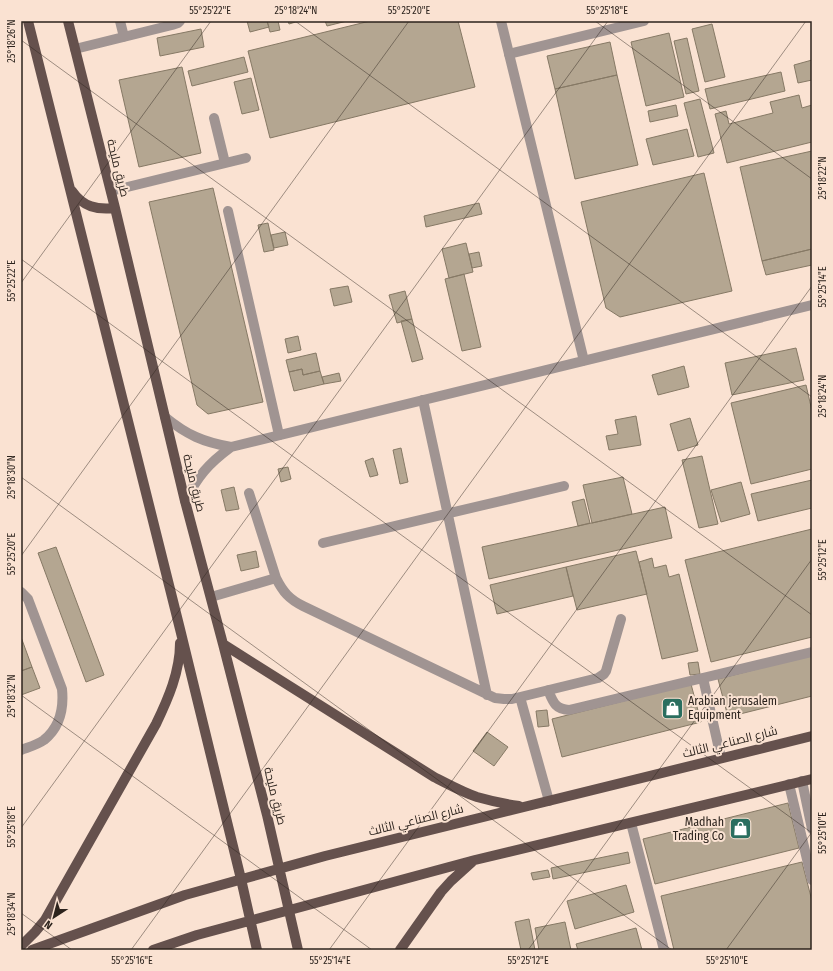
<svg xmlns="http://www.w3.org/2000/svg" width="833" height="971" viewBox="0 0 833 971" font-family="'Fira Sans Condensed',Cairo,sans-serif">
  <rect width="100%" height="100%" fill="#fae2d2"/>
  <path fill="#b4a691" stroke="#867965" d="M247,21H267L269,27L250,32Z
    M267,21H278L280,30L270,32Z
    M288,21H299L289,24Z
    M325,21H347L327,26Z
    M370,21H458L475,87L270,138L248,51Z
    M712,24L725,77L705,82L692,29Z
    M201,29L204,47L160,56L157,38Z
    M669,33L684,97L646,106L631,42Z
    M687,38L699,91L686,94L674,41Z
    M610,42L617,75L555,89L547,56Z
    M244,57L248,72L192,86L188,71Z
    M812,60V80L798,83L794,65Z
    M182,67L201,153L139,167L119,80Z
    M781,72L785,91L710,109L705,89Z
    M617,75L638,165L575,179L555,89Z
    M251,78L259,110L242,114L234,82Z
    M799,95L802,108L812,105V142L727,163L715,114L726,111L729,124L773,113L770,102Z
    M700,99L714,153L698,157L684,103Z
    M676,105L678,116L650,122L648,111Z
    M687,129L694,156L653,165L646,139Z
    M812,151V249L762,261L740,167Z
    M704,173L732,291L620,317L606,308L581,202Z
    M213,188L263,402L208,414L197,405L149,202Z
    M479,203L482,214L426,227L424,216Z
    M268,223L274,250L264,252L258,225Z
    M285,232L288,245L274,248L271,235Z
    M466,243L473,272L449,278L442,249Z
    M812,249V265L766,275L762,261Z
    M479,252L482,266L472,268L469,254Z
    M464,274L481,347L462,351L445,279Z
    M348,286L352,302L334,306L330,289Z
    M405,291L412,319L397,323L389,295Z
    M412,319L423,359L412,362L401,321Z
    M298,336L301,350L288,353L285,339Z
    M796,348L804,380L732,395L725,363Z
    M316,353L320,371L303,375L302,369L289,372L286,360Z
    M684,366L689,387L658,395L652,375Z
    M302,369L303,375L320,371L324,384L294,391L289,372Z
    M339,373L341,381L324,384L322,377Z
    M806,385L812,411V469L751,484L731,403Z
    M636,416L641,445L609,450L606,436L618,434L615,420Z
    M690,418L698,445L678,451L670,424Z
    M401,448L408,482L400,484L393,450Z
    M702,456L718,524L699,528L682,460Z
    M373,458L378,475L370,477L365,461Z
    M288,467L291,479L281,482L278,469Z
    M623,477L632,514L592,523L583,485Z
    M812,480V508L758,521L751,494Z
    M741,482L750,514L721,522L711,490Z
    M234,487L239,509L226,511L221,490Z
    M584,499L590,523L578,526L572,502Z
    M665,507L672,538L489,579L482,547Z
    M812,529V637L711,662L685,560Z
    M56,547L104,675L86,682L38,553Z
    M256,551L259,567L241,571L237,555Z
    M636,551L647,594L577,610L566,567Z
    M652,558L654,568L666,565L669,577L679,574L698,651L662,659L639,562Z
    M566,567L573,596L497,614L490,585Z
    M21,637L32,667L21,671Z
    M812,655V696L728,717L718,679Z
    M698,662L700,674L690,675L688,663Z
    M32,667L40,688L21,695V671Z
    M691,684L701,722L562,757L552,719Z
    M547,710L549,726L538,727L536,711Z
    M487,732L508,747L494,766L473,751Z
    M788,803L799,848L655,884L643,839Z
    M628,852L630,863L553,879L551,868Z
    M802,862L812,901V950H674L661,896Z
    M548,870L550,877L533,880L531,873Z
    M626,885L634,912L575,929L567,901Z
    M529,919L535,950H521L515,922Z
    M565,922L571,950H539L535,928Z
    M636,928L642,950H578L576,944Z"/>
  <g fill="none" stroke-linecap="round" stroke-linejoin="round">
    <path stroke="#a09492" stroke-width="10" d="M120,21L124,37
      M75,49L172,25L178,23L180,21
      M509,54L644,21
      M214,118L225,163
      M111,191L246,158
      M228,211L279,435
      M423,400L487,695
      M249,493L276,578C283,592 289,599 303,606L495,698L504,699H512L598,678L604,674L606,671L621,619
      M323,543L564,486
      M21,592L28,599L62,689C64,709 60,727 44,740C37,745 29,747 21,750
      M211,597L276,578
      M703,678L721,758
      M548,690C553,702 555,709 569,710L812,652
      M520,697L549,801
      M802,781L812,829
      M789,784L812,880
      M631,823L664,950"/>
    <path stroke="#a09492" stroke-width="10" d="M501,21L584,361
      M165,417C187,435 203,442 231,447
      M185,501C198,476 208,464 231,447L812,305"/>
    <path stroke="#65514d" stroke-width="10" d="M28,21L180,629L241,879L257,950
      M68,21L115,208L185,501L223,644L267,815L298,950
      M72,191C83,207 97,210 115,208
      M223,644L434,777C448,784 462,792 477,797C491,801 505,804 519,806
      M21,946L35,932L45,920L156,724C168,699 180,672 180,643
      M32,950L185,895L325,856L812,736
      M153,950L197,935L475,860L812,779
      M400,950L441,892L451,881L472,862"/>
  </g>
  <path fill="none" stroke="#2c231d" stroke-width="1" stroke-opacity="0.45" d="M295,21L812,397M595,21L812,179M21,40L812,615M21,259L812,833M21,283L211,21M21,477L672,950M21,556L409,21M21,695L372,950M21,828L608,21M21,913L72,950M131,950L806,21M329,950L812,286M528,950L812,559M726,950L812,832"/>
  <defs>
    <symbol id="shop-square" viewBox="-11 -11 22 22"><rect x="-9" y="-9" width="18" height="18" rx="4" fill="#2a6e5f" stroke="#fae2d2"/><path d="M-5-2.5h2.3a2.7 3.5 0 0 1 5.4 0H5L5.5 6h-11ZM-1.5-2.5h3a1.5 2.3 0 0 0-3 0Z" fill="#fff"/></symbol>
  </defs>
  <g fill-rule="evenodd">
    <use href="#shop-square" x="660" y="696" width="25" height="25"/>
    <use href="#shop-square" x="728" y="816" width="25" height="25"/>
  </g>
  <g text-anchor="middle" dominant-baseline="central" stroke-width="4" stroke-linejoin="round" paint-order="stroke">
    <g font-size="12" fill="#2c231d" stroke="#fae2d2">
      <text transform="translate(118 168) rotate(76)">طريق مليحة</text>
      <text transform="translate(194 483) rotate(76)">طريق مليحة</text>
      <text transform="translate(730 742) rotate(-14)">شارع الصناعي الثالث</text>
      <text transform="translate(275 796) rotate(76)">طريق مليحة</text>
      <text transform="translate(416 820) rotate(-14)">شارع الصناعي الثالث</text>
    </g>
    <g font-size="12" fill="#2c231d" stroke="#fae2d2" text-anchor="start">
      <text x="688" y="701">Arabian jerusalem<tspan x="688" dy="14">Equipment</tspan></text>
      <text x="724" y="822" text-anchor="end">Madhah<tspan x="724" dy="14">Trading Co</tspan></text>
    </g>
  </g>
  <rect width="833" height="971" fill="none" stroke="#fae2d2" stroke-width="44"/>
  <g transform="translate(54 917) rotate(216)" stroke="#fae2d2" stroke-width="3" paint-order="stroke">
  <path d="M0-3L7 15L0 10L-7 15Z" fill="#2c231d"/>
  <text y="-6" font-size="11" font-weight="bold" text-anchor="middle" fill="#2c231d">N</text>
  </g>
  <rect x="22" y="22" width="789" height="927" fill="none" stroke="#2c231d" stroke-width="1.5"/>
  <g font-size="10" text-anchor="middle" fill="#2c231d">
    <text x="210" y="14">55°25'22"E</text>
    <text x="296" y="14">25°18'24"N</text>
    <text x="409" y="14">55°25'20"E</text>
    <text x="607" y="14">55°25'18"E</text>
    <text transform="translate(11 41) rotate(-90)" y="4">25°18'26"N</text>
    <text transform="translate(822 178) rotate(-90)" y="4">25°18'22"N</text>
    <text transform="translate(11 281) rotate(-90)" y="4">55°25'22"E</text>
    <text transform="translate(822 287) rotate(-90)" y="4">55°25'14"E</text>
    <text transform="translate(822 396) rotate(-90)" y="4">25°18'24"N</text>
    <text transform="translate(11 477) rotate(-90)" y="4">25°18'30"N</text>
    <text transform="translate(11 554) rotate(-90)" y="4">55°25'20"E</text>
    <text transform="translate(822 560) rotate(-90)" y="4">55°25'12"E</text>
    <text transform="translate(11 696) rotate(-90)" y="4">25°18'32"N</text>
    <text transform="translate(11 827) rotate(-90)" y="4">55°25'18"E</text>
    <text transform="translate(822 833) rotate(-90)" y="4">55°25'10"E</text>
    <text transform="translate(11 914) rotate(-90)" y="4">25°18'34"N</text>
    <text x="132" y="964">55°25'16"E</text>
    <text x="330" y="964">55°25'14"E</text>
    <text x="528" y="964">55°25'12"E</text>
    <text x="727" y="964">55°25'10"E</text>
  </g>
</svg>
